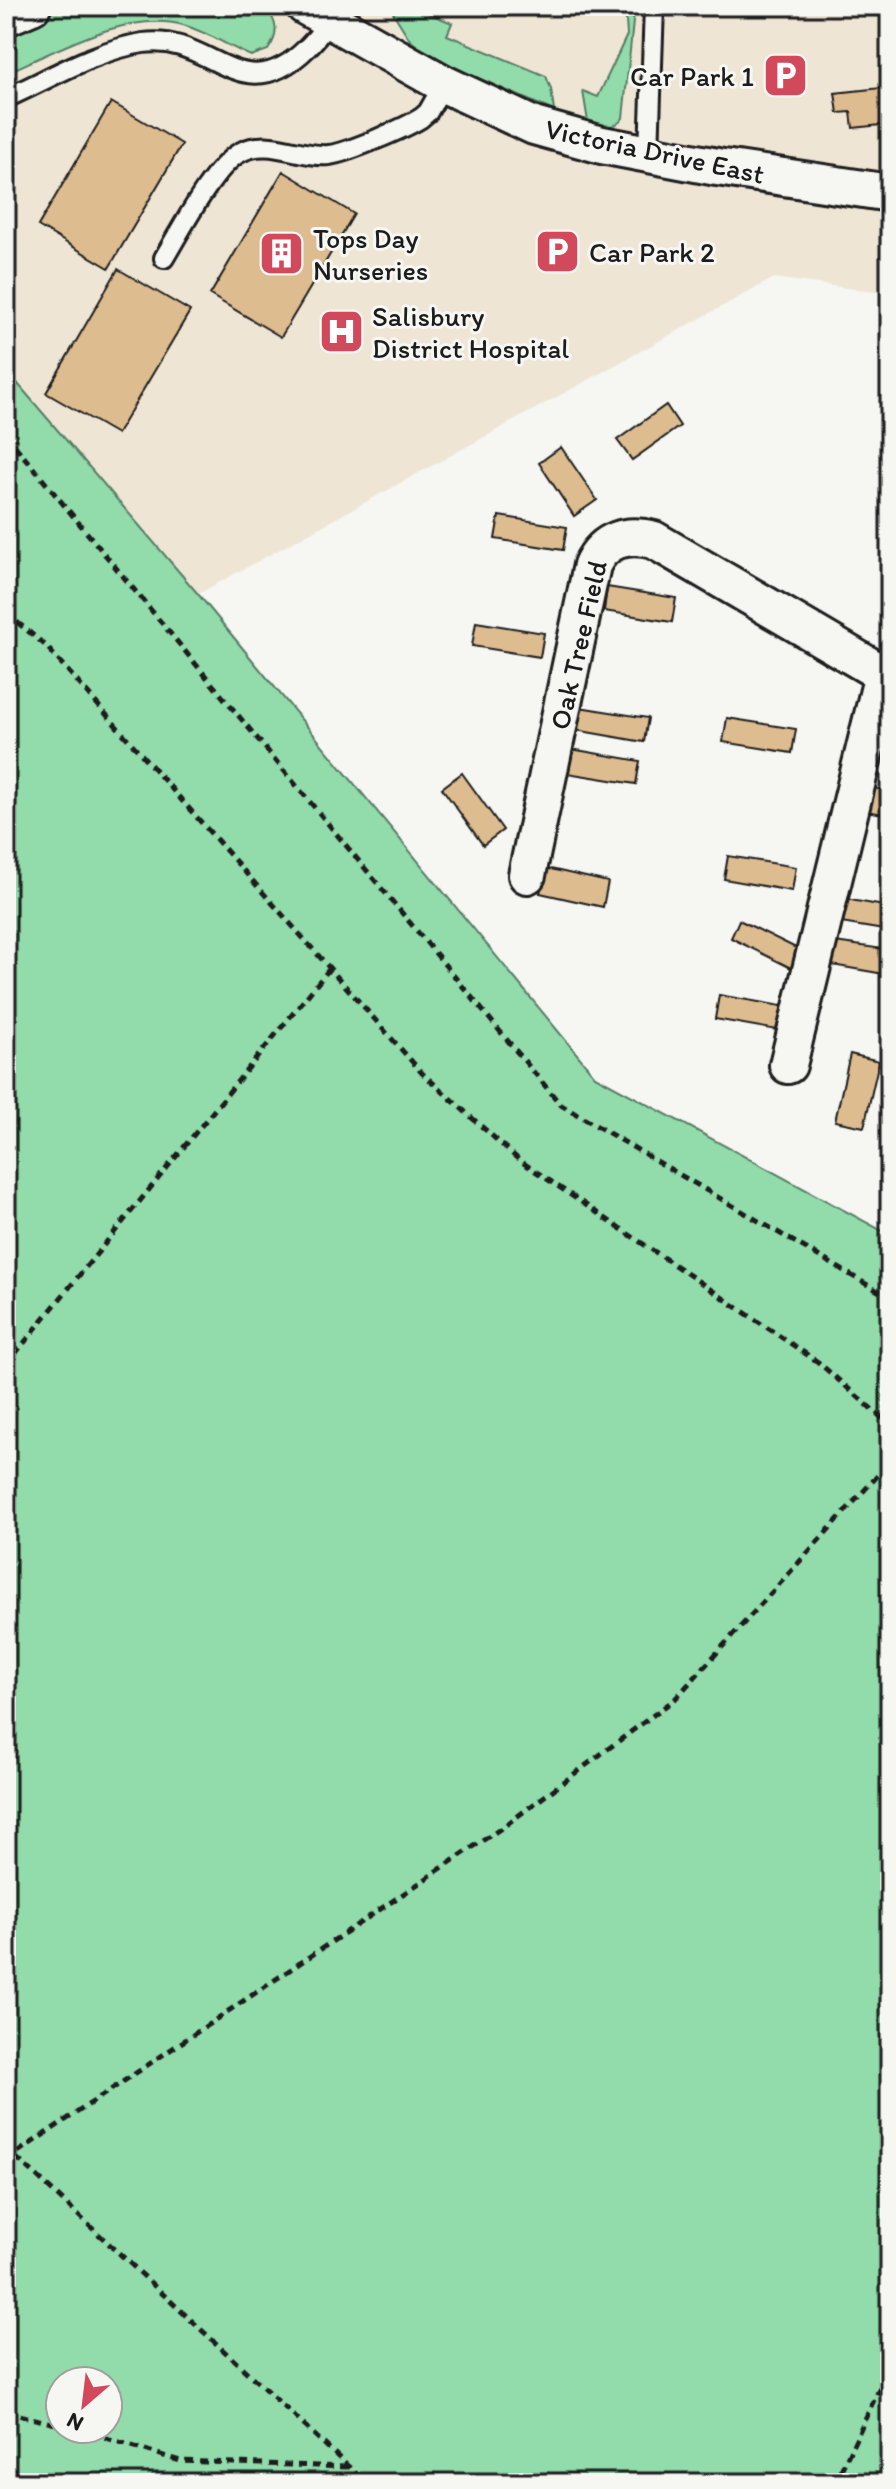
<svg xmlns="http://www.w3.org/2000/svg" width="896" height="2489" viewBox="0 0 896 2489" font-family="Itim,sans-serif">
  <rect width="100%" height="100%" fill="#f6f6f2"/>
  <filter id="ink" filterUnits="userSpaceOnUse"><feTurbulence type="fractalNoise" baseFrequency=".0125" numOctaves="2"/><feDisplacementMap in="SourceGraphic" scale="16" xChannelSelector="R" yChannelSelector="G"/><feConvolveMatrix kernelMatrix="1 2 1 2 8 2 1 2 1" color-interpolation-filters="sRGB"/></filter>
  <g filter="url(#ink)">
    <path fill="#eee5d5" d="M6,6H890V294L774,278L198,594L6,370Z"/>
    <path fill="#92dbab" stroke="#577c64" stroke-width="2" fill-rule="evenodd" d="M65,6H265C277,22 280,33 268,50L251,56C228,46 207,32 183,25C126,10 57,51 6,73V31Z
      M389,6H411L452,23L447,35L546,76L551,89L554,111L464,72L419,48L410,40Z
      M625,6H633L634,12L623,118C614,131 601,125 588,122L583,91L598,97L627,35Z
      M6,370L198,594L595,1076L890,1235V2483H6ZM108,2381V2429H60V2381Z"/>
    <path fill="#ddbc90" stroke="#1c1c1c" stroke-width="2" d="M890,87V124L853,128L851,112L838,113L835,93Z
      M111,102L182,144L109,268L38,226Z
      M283,171L354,214L281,337L210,295Z
      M118,269L190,311L117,434L46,393Z
      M666,405L680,426L632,460L617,440Z
      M561,447L597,500L574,516L539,463Z
      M499,516L567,527L563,550L495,539Z
      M607,587L676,598L672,622L604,611Z
      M476,622L544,633L540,657L472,646Z
      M579,707L648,718L644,742L575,730Z
      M727,718L796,729L792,753L723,742Z
      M571,749L640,761L636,784L567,773Z
      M462,773L503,830L483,845L442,788Z
      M863,786L890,791V815L859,810Z
      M728,856L796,867L792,891L724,879Z
      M546,868L608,882L603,907L540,893Z
      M845,899L890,907V931L841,923Z
      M739,920L802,951L793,969L731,938Z
      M835,942L890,950V975L832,965Z
      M719,995L787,1007L783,1031L715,1019Z
      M850,1054L879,1061L864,1127L835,1121Z"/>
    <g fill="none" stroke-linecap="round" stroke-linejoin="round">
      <defs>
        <path id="lane" d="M6,98C49,79 96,50 143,43C211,33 241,113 307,48C316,39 328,26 329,13
          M649,153L654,6
          M164,258C181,230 212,169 239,153C268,136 299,158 329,155C347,153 405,128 421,118L428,112L444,84"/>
        <path id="street" d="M305,6L444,84L534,126L602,145L717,167L890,193
          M6,17L32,6
          M527,875L592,565C604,539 627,533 654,540L883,674H890
          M788,1065L883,674"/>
      </defs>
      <use href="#lane" stroke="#1c1c1c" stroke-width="24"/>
      <use href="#street" stroke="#1c1c1c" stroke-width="42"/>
      <path stroke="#1c1c1c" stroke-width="5" stroke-dasharray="8 6" stroke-linecap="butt" d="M6,435L561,1105L890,1298
        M6,613L45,645L422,1073L519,1160L818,1362L890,1425
        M6,1365L330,968
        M6,2148L366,2483
        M6,2160L503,1827L675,1699L890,1462
        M6,2412L60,2425
        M78,2429L180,2461L348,2467
        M835,2483L890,2366"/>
      <use href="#lane" stroke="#f6f6f2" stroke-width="18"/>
      <use href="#street" stroke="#f6f6f2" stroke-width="36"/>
    </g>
  </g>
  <defs>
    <symbol id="parking-square" viewBox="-11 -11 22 22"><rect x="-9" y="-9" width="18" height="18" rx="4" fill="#d1495b" stroke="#f6f6f2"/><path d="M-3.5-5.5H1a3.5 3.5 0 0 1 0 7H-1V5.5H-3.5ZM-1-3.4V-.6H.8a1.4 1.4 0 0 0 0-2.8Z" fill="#fff"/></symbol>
    <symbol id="building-square" viewBox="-11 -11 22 22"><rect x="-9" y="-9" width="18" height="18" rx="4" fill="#d1495b" stroke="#f6f6f2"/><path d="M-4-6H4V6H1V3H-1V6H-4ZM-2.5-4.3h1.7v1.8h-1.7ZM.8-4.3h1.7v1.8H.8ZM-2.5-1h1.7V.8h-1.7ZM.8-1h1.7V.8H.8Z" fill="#fff"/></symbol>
    <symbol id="hospital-square" viewBox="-11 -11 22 22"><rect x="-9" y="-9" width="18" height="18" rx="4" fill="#d1495b" stroke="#f6f6f2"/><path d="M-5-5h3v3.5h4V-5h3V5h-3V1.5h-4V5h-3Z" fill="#fff"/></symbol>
  </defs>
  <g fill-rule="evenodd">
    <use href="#parking-square" x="760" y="50" width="51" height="51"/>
    <use href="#parking-square" x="532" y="226" width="51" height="51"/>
    <use href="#building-square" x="256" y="228" width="51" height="51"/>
    <use href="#hospital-square" x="316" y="306" width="51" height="51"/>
  </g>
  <g text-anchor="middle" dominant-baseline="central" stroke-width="6" stroke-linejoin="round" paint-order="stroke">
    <g font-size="28" fill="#1c1c1c" stroke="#f6f6f2" text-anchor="start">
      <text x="754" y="76" text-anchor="end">Car Park 1</text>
      <text x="313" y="238">Tops Day<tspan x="313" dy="32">Nurseries</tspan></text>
      <text x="589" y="252">Car Park 2</text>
      <text x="372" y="316">Salisbury<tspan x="372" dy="32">District Hospital</tspan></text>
    </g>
    <g font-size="28" fill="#1c1c1c" stroke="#f6f6f2">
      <text transform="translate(655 151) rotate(12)">Victoria Drive East</text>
      <text transform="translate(578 645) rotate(-77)">Oak Tree Field</text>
    </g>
  </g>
  <rect width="896" height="2489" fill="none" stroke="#f6f6f2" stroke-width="32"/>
  <rect x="16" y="16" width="864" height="2457" fill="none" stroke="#1c1c1c" stroke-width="3" filter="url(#ink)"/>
  <g transform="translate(84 2405) rotate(208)"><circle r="38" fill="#f6f6f2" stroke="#9f9f9c" stroke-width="2"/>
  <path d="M0-6L14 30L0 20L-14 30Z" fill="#d1495b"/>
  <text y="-12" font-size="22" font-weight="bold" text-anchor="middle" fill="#1c1c1c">N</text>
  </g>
</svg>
